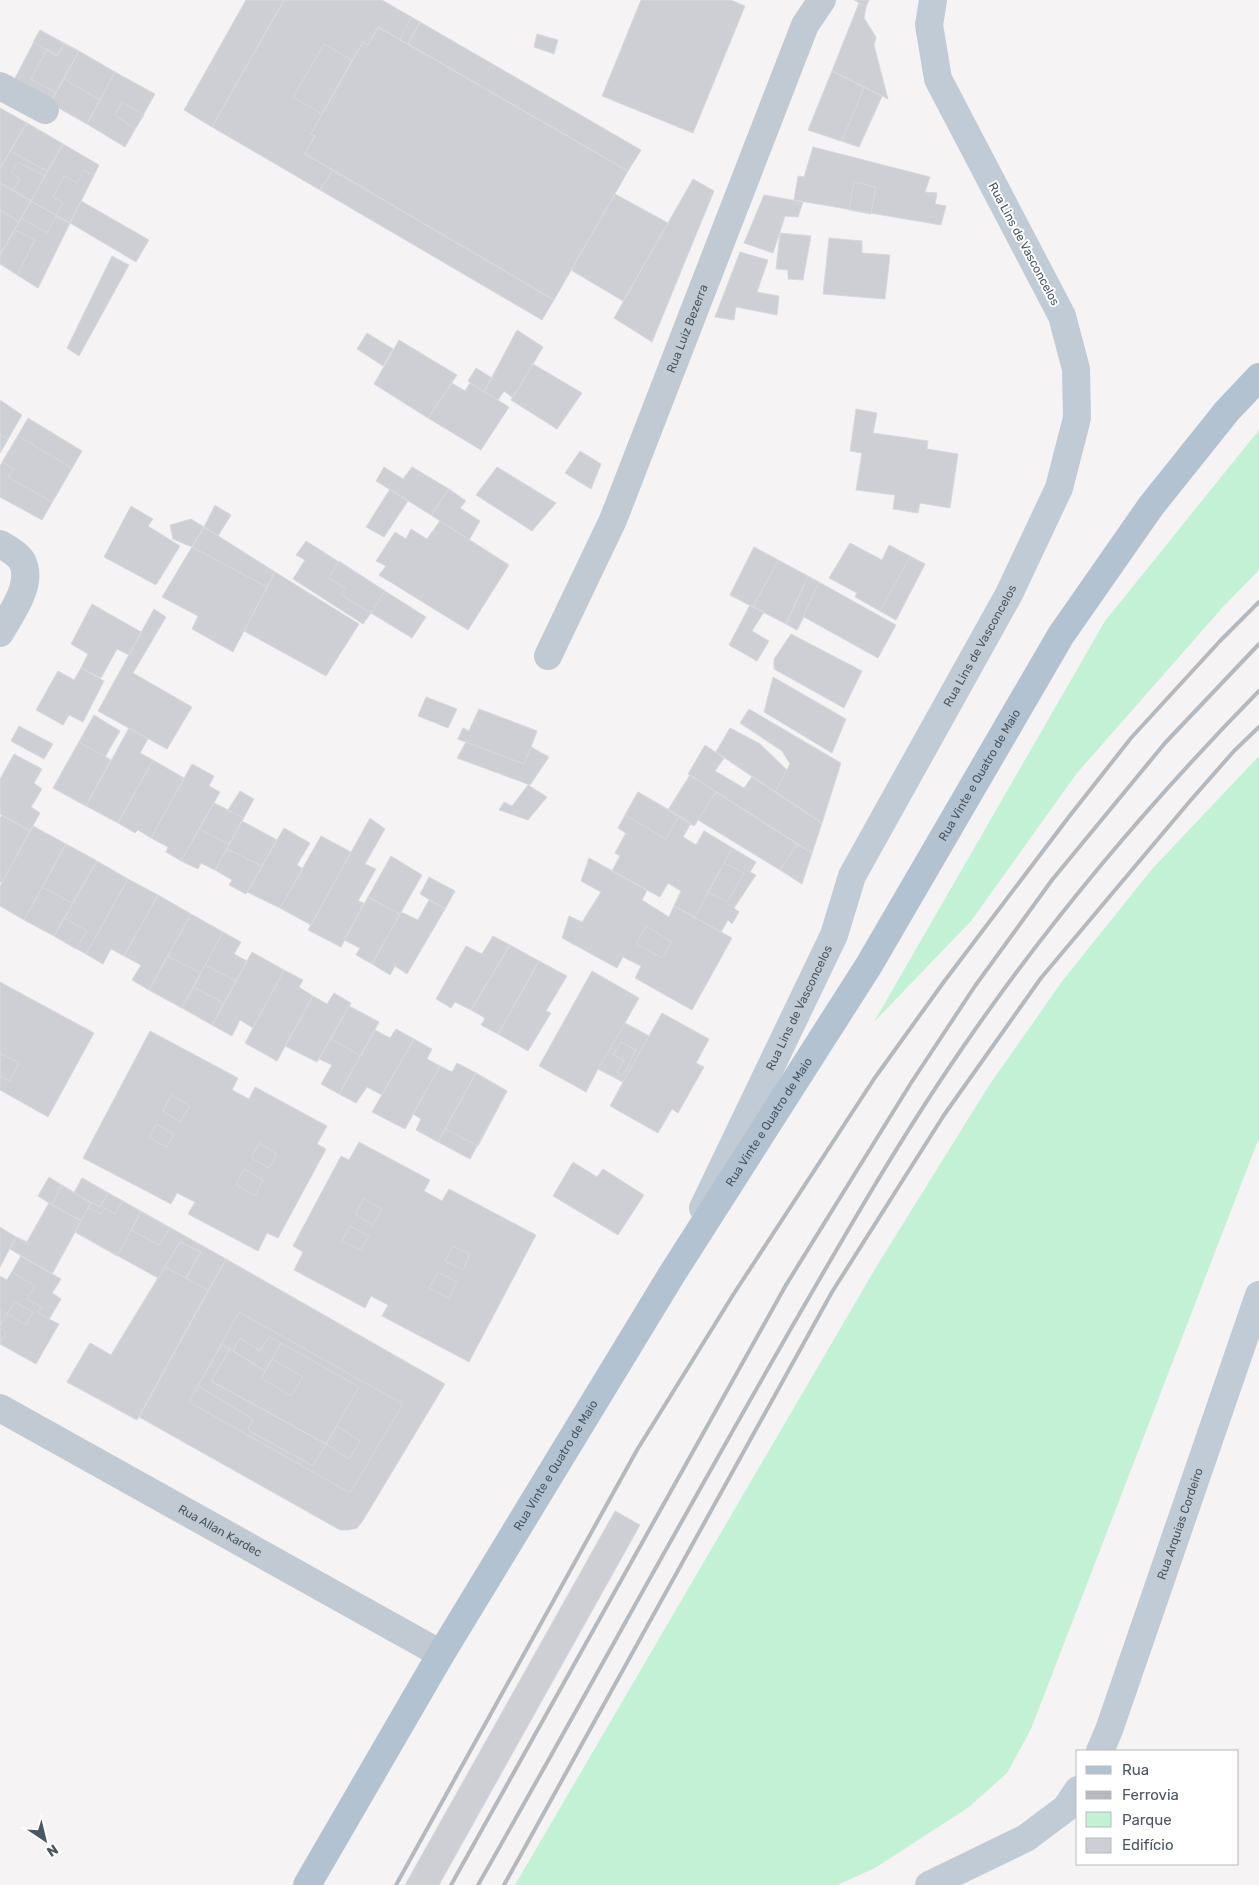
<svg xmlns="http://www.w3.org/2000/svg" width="1259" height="1885" viewBox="0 0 1259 1885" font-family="Rubik,sans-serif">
  <rect width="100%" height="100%" fill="#f5f3f3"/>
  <path fill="#c3f1d5" d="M1259,430V570L1222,608L1077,773L971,921L874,1022L1105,621Z
    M1259,756V1138L1031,1729L1007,1773L969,1807L875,1868L837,1885H515L878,1264L988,1087L1063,980L1153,868Z"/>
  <path fill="#cdcfd5" stroke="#d7d9de" d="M246,0H284L212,127L184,110Z
    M284,0H382L420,22L408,44L378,27L368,45L363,42L311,134L315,136L305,154L333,170L320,190L212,127Z
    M641,0H731L745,6L693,133L602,96Z
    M854,0H869L866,7Z
    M859,3L866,7L864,18L876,37L874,45L888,99L832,71Z
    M411,17L420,22L408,44L400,40Z
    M420,22L641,150L628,171L408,44Z
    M378,27L628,171L554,300L305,154L315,136L311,134L352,60L363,42L368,45Z
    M40,30L64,44L57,56L33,42Z
    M40,30L79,51L50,103L13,82Z
    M537,34L558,40L554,54L534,47Z
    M64,44L79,51L56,93L31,79L47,49L57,56Z
    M324,44L352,60L322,114L293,97Z
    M79,51L115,72L87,124L50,103Z
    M832,71L882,96L859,147L808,130Z
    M115,72L155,94L125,147L87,124Z
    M64,79L100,100L87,124L50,103Z
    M864,87L882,96L859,147L842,141Z
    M122,102L144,115L135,129L115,115Z
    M0,108L27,123L0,168Z
    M27,123L63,144L47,171L10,151Z
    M27,123L63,144L31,201L0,183V168Z
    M63,144L99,165L70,223L31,201Z
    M813,147L930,177L925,192L937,193L935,204L946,206L941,225L794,200L798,176L804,177Z
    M18,162L45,176L31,201L13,190L20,179L11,173Z
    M84,170L94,175L70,223L56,216L63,203L53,197L64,176L77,183Z
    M333,170L554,300L542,320L320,190Z
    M693,179L714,191L652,342L614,318Z
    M854,182L876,187L871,214L849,210Z
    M0,183L31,201L0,255Z
    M615,194L668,223L623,301L571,270Z
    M764,195L803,202L798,217L785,216L773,253L744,243Z
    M31,201L70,223L38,288L0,264V255Z
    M81,201L149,240L136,262L70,223Z
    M0,210L19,222L0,255Z
    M56,216L70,223L38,288L17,275L35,240L15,230L21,218L47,233Z
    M780,233L811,236L803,280L788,279V270L776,269Z
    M829,238L862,241V253L890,255L885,299L823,294Z
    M740,252L768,260L757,292L779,296L777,315L736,307L734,320L715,317Z
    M112,256L129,265L79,356L67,348Z
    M517,330L543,347L513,398L504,391L498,400L484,392Z
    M367,333L393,349L383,366L357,349Z
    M399,340L457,375L428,418L374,384Z
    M533,364L582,393L557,429L511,400Z
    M476,368L492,378L484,392L468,381Z
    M452,383L465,391L470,383L509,407L481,450L428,418Z
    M0,400L22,415L0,453Z
    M856,409L877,413L873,433L928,441L927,449L958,454L950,508L920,503L918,513L893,509L895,495L856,490L862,453L850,451Z
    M28,418L82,451L42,520L0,497V466Z
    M0,435L8,439L0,453Z
    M18,436L72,468L52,502L8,477L14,469L2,462Z
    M580,451L601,464L591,489L565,473Z
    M384,467L403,479L412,467L449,489L431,515L376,481Z
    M497,467L556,503L532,531L476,495Z
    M390,489L408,501L384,537L366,527Z
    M449,489L466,501L460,508L480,521L469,540L431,515Z
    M215,505L231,515L218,536L204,527Z
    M131,506L153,519L148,526L180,546L156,585L104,557Z
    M191,519L204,527L192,547L173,539L170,525Z
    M440,521L509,565L468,630L379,575L386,566L376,561L395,532L406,539L411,529L427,539Z
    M204,527L275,572L267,587L192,547Z
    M204,527L275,572L233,652L192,629L198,616L162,597Z
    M306,541L426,617L412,638L371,613L363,624L293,579L305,560L296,555Z
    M850,543L882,560L889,545L925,564L896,620L855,597L857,593L829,578Z
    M754,547L778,560L753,607L730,595Z
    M754,547L808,576L786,624L730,595Z
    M910,557L925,564L896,620L880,611Z
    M339,561L385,591L371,613L341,595L345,588L329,578Z
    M275,572L359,624L326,676L244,631Z
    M808,576L819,582L797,630L786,624Z
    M808,576L896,625L878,658L804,617L797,630L786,624Z
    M92,604L141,632L129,655L117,649L101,678L81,668L88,654L71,644Z
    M750,605L764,612L752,631L769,641L757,661L729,645Z
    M154,609L166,617L133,673L192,707L167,749L98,711Z
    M791,634L862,671L844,708L774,669V659Z
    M81,668L104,681L83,722L69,715L63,725L36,710L58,671L74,680Z
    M773,677L846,719L832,753L764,712Z
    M426,697L457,709L448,728L418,716Z
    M479,709L537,731L524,764L458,739L463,728L469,731Z
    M479,709L537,731L531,747L549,757L530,785L457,758L466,742L458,739L463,728L469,731Z
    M749,709L841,763L822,823L716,752L730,728L760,744L787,770L790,764L782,751L740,723Z
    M94,715L120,731L105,757L111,760L86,806L53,788Z
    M19,726L53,744L44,759L11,741Z
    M129,728L148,739L140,753L153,760L118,823L86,806Z
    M730,728L760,744L787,770L775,792L716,752Z
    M79,742L111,760L86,806L53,788Z
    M705,745L724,758L715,771L744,788L752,777L822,823L812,853L688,774Z
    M14,754L42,769L34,783L42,789L31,807L40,813L30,831L0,814V779Z
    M153,760L184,778L151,838L138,830L135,833L118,823Z
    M192,764L214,776L209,786L220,792L181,861L166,852L168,847L151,838Z
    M690,775L716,792L694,826L668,810Z
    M690,775L797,844L780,870L698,820L694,826L668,810Z
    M528,785L547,797L528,820L499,810L504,802L512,806Z
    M240,791L254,799L215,870L201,863L198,869L181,861L214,803L228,810Z
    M638,792L679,816L666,839L625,815Z
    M638,792L691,823L683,837L696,845L704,831L732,848L695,917L674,906L681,891L668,883L660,897L612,871L620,856L615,853L626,833L618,828Z
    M638,792L691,823L683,837L696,845L704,831L756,862L750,872L756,875L734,908L739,912L732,924L728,920L721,932L674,906L681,891L668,883L660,897L612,871L620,856L615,853L626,833L618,828Z
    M214,803L244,818L229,844L199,829Z
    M2,815L30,831L2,883L0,882V818Z
    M370,818L385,829L365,864L376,869L358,901L364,903L341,947L308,930Z
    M242,821L277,840L262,866L227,849Z
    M242,821L277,840L246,894L229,885L232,880L215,870Z
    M33,826L66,844L24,920L0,906V886Z
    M284,828L310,843L297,865L303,869L280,908L247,892Z
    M321,836L351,852L311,925L280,908Z
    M66,844L97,861L72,903L42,887Z
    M66,844L97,861L54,936L24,920Z
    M797,844L812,853L802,884L780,870Z
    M391,856L422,875L400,914L368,897Z
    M589,858L647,890L642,900L669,917L674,906L732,938L692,1010L635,978L641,966L623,957L617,968L562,938L569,916L582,922L601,892L581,881Z
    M97,861L128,879L86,954L54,936Z
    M724,863L744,873L727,902L708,892Z
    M429,877L455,891L445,909L420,894Z
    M128,879L158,895L124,956L111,949L103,964L86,954Z
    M158,895L191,914L149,990L132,980L141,965L124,956Z
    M368,897L400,914L372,964L356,955L360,948L344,940Z
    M429,900L445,909L407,974L395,966L390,975L372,964L401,912L418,920Z
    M191,914L223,932L182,1008L149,990Z
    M64,918L87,931L76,949L54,936Z
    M646,926L672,942L662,958L636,944Z
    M223,932L241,942L234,954L247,961L212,1025L182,1008Z
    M493,936L510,945L471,1010L455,1002L451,1008L436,999L466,946L482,954Z
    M510,945L539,961L498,1034L481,1025L485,1018L471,1010Z
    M252,952L284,970L253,1028L240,1020L232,1036L212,1025Z
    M167,956L201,973L182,1008L149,990Z
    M539,961L567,976L546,1011L551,1013L528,1051L498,1034Z
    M205,965L236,981L224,1003L193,987Z
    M284,970L303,980L299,987L313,996L277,1061L245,1043Z
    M592,971L639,998L625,1023L649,1036L662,1013L709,1039L696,1063L704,1067L678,1113L672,1109L658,1133L610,1106L623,1082L598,1069L586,1092L539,1066Z
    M0,982L94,1033L48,1117L0,1090Z
    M334,993L351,1003L317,1062L285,1046L313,996L327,1004Z
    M349,1006L379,1022L361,1056L331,1039Z
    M349,1006L379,1022L339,1094L321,1084L332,1065L319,1059Z
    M625,1023L649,1036L623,1082L598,1069Z
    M396,1029L414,1039L382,1095L367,1087L356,1103L339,1094L375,1030L390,1038Z
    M150,1031L238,1078L232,1090L249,1099L255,1087L327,1126L317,1144L326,1149L278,1238L267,1233L258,1251L188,1214L195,1202L177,1193L171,1204L83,1158Z
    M414,1039L432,1049L427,1059L440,1066L405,1129L372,1112Z
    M621,1042L636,1050L623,1076L617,1072L624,1060L613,1055Z
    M0,1053L19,1063L10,1081L0,1076Z
    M457,1063L476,1073L438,1142L416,1130L421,1119L413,1114L440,1066L452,1072Z
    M476,1073L507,1091L478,1146L445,1129Z
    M476,1073L507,1091L470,1159L438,1142Z
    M171,1095L190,1106L180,1122L163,1111Z
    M156,1124L174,1134L167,1147L149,1138Z
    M359,1142L430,1180L424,1191L442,1201L449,1189L536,1235L469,1362L382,1316L388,1305L371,1296L365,1308L294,1270L303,1252L293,1246L341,1156L349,1160Z
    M259,1143L277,1154L269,1168L251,1158Z
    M573,1162L597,1177L603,1169L644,1195L618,1235L553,1196Z
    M244,1169L263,1180L255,1196L236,1185Z
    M49,1177L74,1193L82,1178L226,1259L137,1420L67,1382L90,1343L111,1355L158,1278L75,1232L52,1274L10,1249L16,1237L27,1242L49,1203L38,1196Z
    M82,1178L108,1193L100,1207L74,1193Z
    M62,1185L91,1203L81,1221L52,1205Z
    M364,1199L382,1209L373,1225L355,1214Z
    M123,1201L141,1212L117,1256L75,1232L88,1208L101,1214L105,1208L114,1214Z
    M49,1203L81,1221L52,1274L10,1249L16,1237L27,1242Z
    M141,1212L170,1228L159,1245L131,1230Z
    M350,1226L369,1236L361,1250L342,1241Z
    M0,1227L16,1237L0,1267Z
    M180,1242L201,1252L186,1278L165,1267Z
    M180,1242L201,1252L186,1278L208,1290L137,1420L67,1382L90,1343L111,1355Z
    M453,1246L470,1254L463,1270L445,1261Z
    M21,1256L61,1279L52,1293L61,1299L49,1319L59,1324L36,1364L0,1344V1276L7,1280Z
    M21,1256L61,1279L52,1293L61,1299L49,1319L37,1312L42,1307L27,1299L35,1286L12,1272Z
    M226,1259L445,1384L362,1522L357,1528L349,1530H340L139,1417Z
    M438,1272L457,1282L449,1298L429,1288Z
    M15,1302L33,1312L26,1325L7,1314Z
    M0,1309L7,1314L0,1326Z
    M239,1312L403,1404L350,1493L189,1402Z
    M0,1328L6,1332L0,1343Z
    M269,1337L281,1343L265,1371L233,1351L240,1338L260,1351Z
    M281,1343L359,1387L326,1444L211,1381L230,1349L265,1371Z
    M222,1344L230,1349L211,1381L326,1444L313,1466L248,1430L253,1419L198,1386Z
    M272,1359L303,1377L291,1396L261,1378Z
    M337,1426L360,1441L349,1459L326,1444Z
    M615,1511L640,1525L439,1885H405Z"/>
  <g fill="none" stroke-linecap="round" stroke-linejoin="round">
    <g stroke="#c1cad2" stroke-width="28">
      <path d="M0,86L45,110"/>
      <path d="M0,544C7,548 18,554 22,561C34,584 11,613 0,633"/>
      <path id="s1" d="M548,656L613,520L805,25L822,0"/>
      <path id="s2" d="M0,1408L441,1654"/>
    </g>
    <g stroke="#c1cbd6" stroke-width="28">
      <path id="s3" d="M703,1208L834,935L852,876L1009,594L1059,488L1077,418L1076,369L1062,316L938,79L929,25L933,0"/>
      <path id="s4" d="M1100,1751L1109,1730L1259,1295"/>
      <path d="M929,1885L1026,1838L1066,1808L1078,1790"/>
    </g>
    <path stroke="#b3c2d1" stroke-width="28" id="s5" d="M307,1885L441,1654L672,1274L869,965L1061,635L1151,506L1227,411L1259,377"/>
    <path stroke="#b5b8bd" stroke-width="4" d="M396,1885L637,1450L733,1295L874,1079L943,983L1068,818L1131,738L1220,641L1259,602
      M451,1885L786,1285L911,1083L975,986L1052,880L1165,743L1259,644
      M478,1885C581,1704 681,1520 785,1339C841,1242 897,1143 961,1050C1049,921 1150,802 1259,691
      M504,1885L832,1292L944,1115L1041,978L1190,801L1234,751L1259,727"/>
  </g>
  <g text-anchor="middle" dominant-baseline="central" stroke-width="4" stroke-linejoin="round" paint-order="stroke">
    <g font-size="12" fill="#4a5661" stroke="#fff">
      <text transform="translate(1024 244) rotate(62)">Rua Lins de Vasconcelos</text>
      <text stroke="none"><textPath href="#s1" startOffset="356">Rua Luiz Bezerra</textPath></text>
      <text stroke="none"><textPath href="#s3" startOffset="628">Rua Lins de Vasconcelos</textPath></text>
      <text stroke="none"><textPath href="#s5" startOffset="1298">Rua Vinte e Quatro de Maio</textPath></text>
      <text stroke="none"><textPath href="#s3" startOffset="222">Rua Lins de Vasconcelos</textPath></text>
      <text stroke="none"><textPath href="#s5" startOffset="892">Rua Vinte e Quatro de Maio</textPath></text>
      <text stroke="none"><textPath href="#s5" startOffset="488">Rua Vinte e Quatro de Maio</textPath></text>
      <text stroke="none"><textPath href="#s4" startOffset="241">Rua Arquias Cordeiro</textPath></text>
      <text stroke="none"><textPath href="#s2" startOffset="252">Rua Allan Kardec</textPath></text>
    </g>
  </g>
  <rect x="1076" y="1750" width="162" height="115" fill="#ffffff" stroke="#b7bbc0"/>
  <rect x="1086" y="1766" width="25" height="8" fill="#b3c2d1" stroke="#b7bbc0"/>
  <text x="1122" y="1775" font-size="15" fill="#4a5661">Rua</text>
  <rect x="1086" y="1791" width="25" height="8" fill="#b5b8bd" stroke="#b7bbc0"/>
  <text x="1122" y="1800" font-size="15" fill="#4a5661">Ferrovia</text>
  <rect x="1086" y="1812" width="25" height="15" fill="#c3f1d5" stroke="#b7bbc0"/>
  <text x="1122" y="1825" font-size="15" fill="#4a5661">Parque</text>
  <rect x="1086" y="1838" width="25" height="15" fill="#cdcfd5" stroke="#b7bbc0"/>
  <text x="1122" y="1850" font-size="15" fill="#4a5661">Edifício</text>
  <g transform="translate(45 1840) rotate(145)" stroke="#ffffff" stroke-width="4" paint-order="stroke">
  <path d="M0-4L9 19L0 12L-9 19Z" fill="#4a5661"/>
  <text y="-8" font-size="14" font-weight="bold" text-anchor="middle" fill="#4a5661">N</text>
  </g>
</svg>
